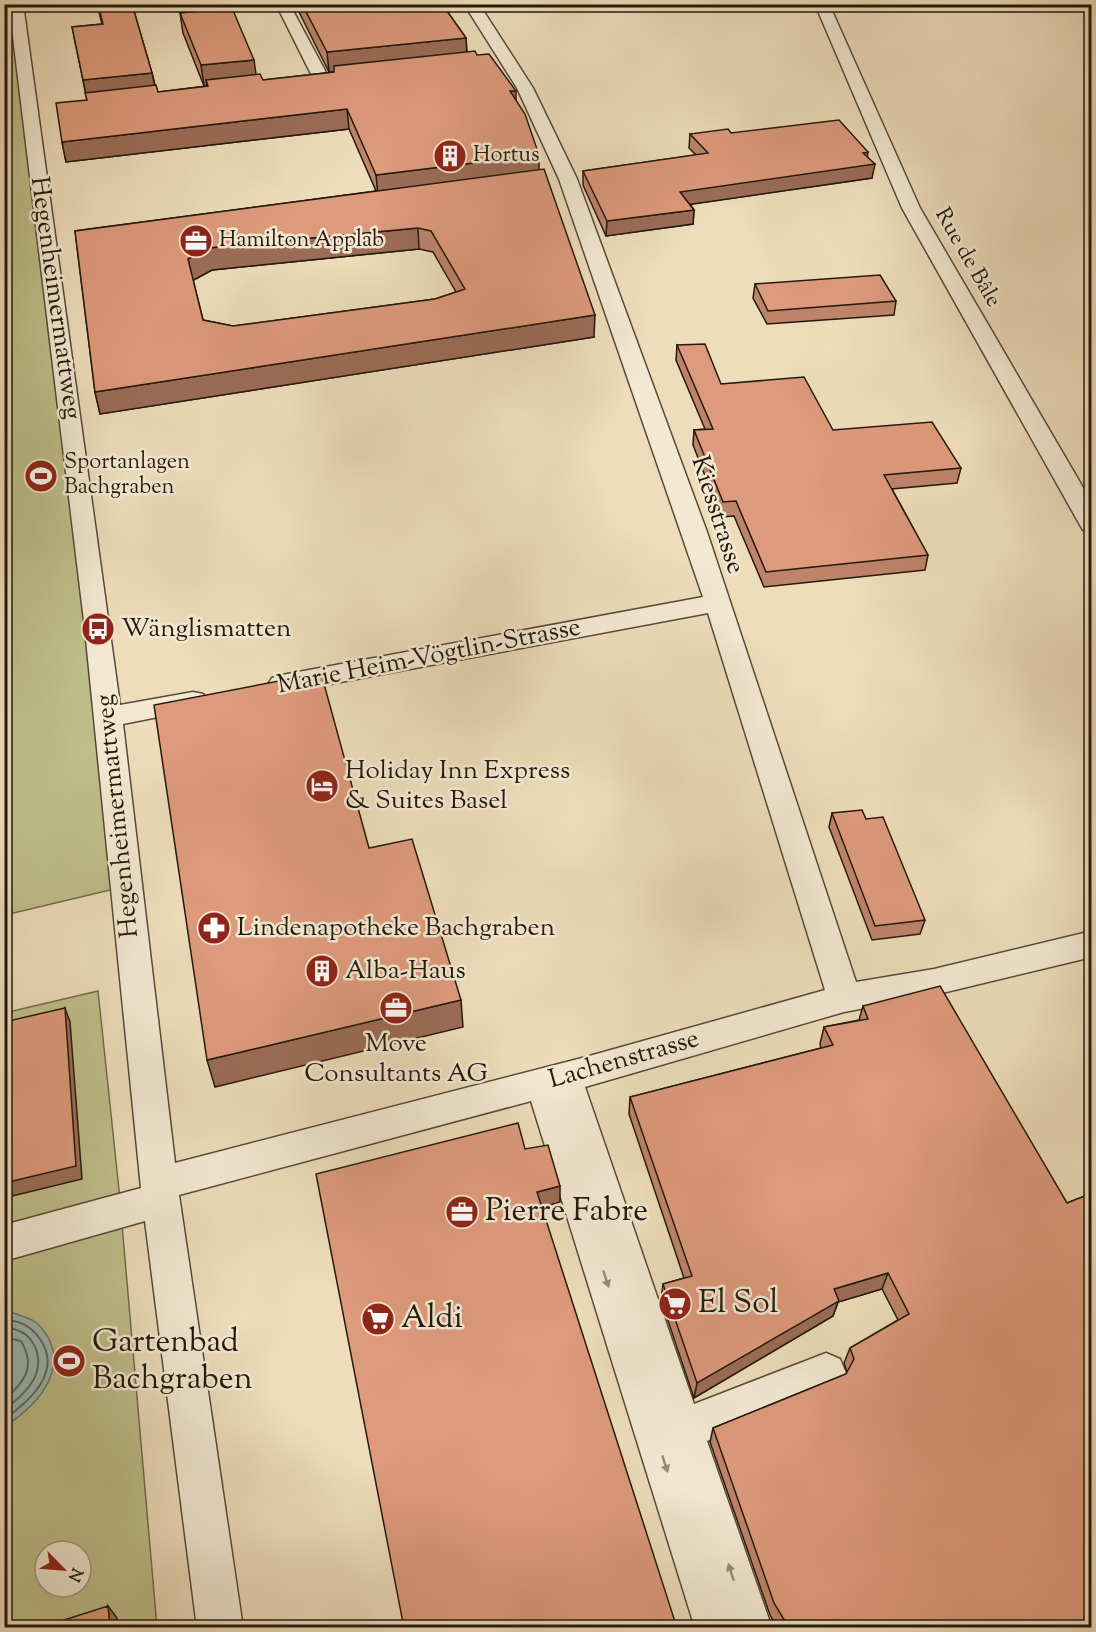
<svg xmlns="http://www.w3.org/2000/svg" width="1096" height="1632" viewBox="0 0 1096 1632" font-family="'Sorts Mill Goudy',serif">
  <rect width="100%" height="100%" fill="#edddbb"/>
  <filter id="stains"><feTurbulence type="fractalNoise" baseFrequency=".00333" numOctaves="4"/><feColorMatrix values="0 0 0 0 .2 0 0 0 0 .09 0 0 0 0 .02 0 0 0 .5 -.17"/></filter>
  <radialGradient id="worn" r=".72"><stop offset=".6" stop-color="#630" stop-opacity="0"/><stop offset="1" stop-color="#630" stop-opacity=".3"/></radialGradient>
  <path fill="#bfbf8b" stroke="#726c4c" stroke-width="1.5" fill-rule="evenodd" d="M4,5H16L127,886L5,915Z
    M98,991L119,1190L157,1627H5L4,1013ZM45,1551H81V1587H45Z"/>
  <path fill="#99bbb3" stroke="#6a7a70" stroke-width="1.5" d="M11,1312C18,1315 31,1318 37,1323C76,1362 40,1404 5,1426V1315Z"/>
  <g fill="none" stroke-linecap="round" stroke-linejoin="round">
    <path stroke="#5e6a60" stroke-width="2" d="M4,1320C19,1320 31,1326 40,1339C63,1372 29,1402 4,1419
      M4,1328C31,1327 46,1355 34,1379C27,1392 15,1401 4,1410
      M4,1337L21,1341C36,1366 25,1383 4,1399"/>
    <defs>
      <path id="minor" d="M9,4H23L120,705L193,692L203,694L207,701L203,708L123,724L175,1163L582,1058L825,990L708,613L282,693L272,690L268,684L272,678L282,675L703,597L559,179L517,88L464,4H479L533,88L577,179L707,532L856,982L934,969L1092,931V957L934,995L844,1012L585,1087L694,1404L826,1353L840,1359L846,1373L840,1387L707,1441L772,1628H695L531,1101L179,1195L243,1628H197L145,1221L4,1261V1225L141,1188L85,629Z
        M276,4L290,5L330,80L328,83H316L314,80Z
        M815,4H829L920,208L1092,503V532L1083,530L1080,525L902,208Z"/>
    </defs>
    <use href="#minor" stroke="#564a38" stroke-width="3"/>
    <use href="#minor" fill="#f3e9d3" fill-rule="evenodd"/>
  </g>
  <path fill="#be846b" stroke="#24190c" stroke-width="1.5" fill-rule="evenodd" d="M97,4H132L152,73L155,85L158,92L207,86H204L183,33L180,13L263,80L334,72H329L295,4H442L466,38L467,52L516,100L594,337L100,414L95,392L75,231L376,191L349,129L66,162L62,142L87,100L72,27L102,24ZM419,249L433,252L456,292L435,299L233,326L203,320L193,280L212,270Z
    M731,133L868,157L872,178L690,204L694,210L693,224L606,236L583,185V171L696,155L689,148L690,134Z
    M755,284L896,301L894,315L767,324L753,298Z
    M677,345L721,384L833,430L961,468L957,483L892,489L928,555L925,570L764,587L734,516L721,517L693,445L694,430L705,429L676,360Z
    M832,813L866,819L925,920L920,934L872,940L829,827Z
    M863,1006L1067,1203L1092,1193V1620L1080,1628H777L770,1615L710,1442L713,1428L846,1374L847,1372L844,1363L850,1348L898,1320L882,1289L838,1302L833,1316L694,1398L661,1300L663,1284L684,1278L629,1114L630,1097L821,1048L820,1044L824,1027L859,1020Z"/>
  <path fill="#9b6c57" stroke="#24190c" stroke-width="1.5" d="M466,38L467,58L329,72L327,52Z
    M254,60L257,81L206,80L207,86H204L201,65Z
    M152,73L156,91L87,99L83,80Z
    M510,91H516V111Z
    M347,109L349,129L66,162L62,142Z
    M868,152L866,165L875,164L872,178L679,206L680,192Z
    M539,155V175L378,196L376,175Z
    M694,210L693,224L606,236L607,221Z
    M4,221L9,278L4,279Z
    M418,228L419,249L212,270L192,281L188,259L208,248Z
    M595,315L594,337L100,414L95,392Z
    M461,1000L463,1027L215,1087L207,1060Z
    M65,1008L70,1022L82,1179L4,1198V1183Z
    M560,1186V1202L537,1209V1192Z
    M888,1273L882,1289L838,1302L833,1316L694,1398L697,1383L834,1289Z
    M108,1606L117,1618L118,1628H110Z
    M1092,1616V1620L1080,1628H1074Z"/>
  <path fill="#dd9a7c" stroke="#24190c" stroke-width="1.5" fill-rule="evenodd" d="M98,4H132L152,73L83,80L72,27L103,24Z
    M302,4H442L466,38L327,52Z
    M232,8L254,60L201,65L180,13Z
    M475,51L477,55L489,54L516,91H510L525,114L539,155L376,175L347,109L62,142L56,103L87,100L85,93L156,85L158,92L208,86L206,80L260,74L263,80L334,72V66Z
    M839,120L868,152L863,153L875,164L680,192L694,210L607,221L583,171L708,153L690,134L728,129L731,133Z
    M544,169L595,315L95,392L75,231ZM418,228L431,231L465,289L435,299L233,326L203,320L188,259L208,248Z
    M880,275L896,301L768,311L755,284Z
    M705,344L721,384L804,377L833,430L932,422L961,468L884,475L928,555L766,572L736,501L723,502L694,430L713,429L677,345Z
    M321,673L369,848L412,839L461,1000L207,1060L154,705Z
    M862,810L866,819L883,817L925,920L875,926L832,813Z
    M940,986L1067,1203L1092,1193V1616L1074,1628H789L774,1603L713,1428L846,1374L854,1359L850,1348L909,1314L888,1273L834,1289L839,1301L697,1383L663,1284L692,1276L630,1097L833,1045L824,1027L868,1019L863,1006Z
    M65,1008L76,1166L4,1183V1022Z
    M518,1123L525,1149L548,1145L560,1186L537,1192L677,1628H404L316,1174Z
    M108,1606L110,1628H39Z"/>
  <defs><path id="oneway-solid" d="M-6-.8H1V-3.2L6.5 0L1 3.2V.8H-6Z" transform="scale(1.5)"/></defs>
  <g fill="#968b79">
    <use href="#oneway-solid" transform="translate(606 1279) rotate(72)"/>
    <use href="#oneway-solid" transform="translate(665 1464) rotate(72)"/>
    <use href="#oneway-solid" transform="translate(731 1572) rotate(-108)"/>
  </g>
  <defs>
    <symbol id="building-disc" viewBox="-11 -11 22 22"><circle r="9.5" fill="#8f2418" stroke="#f3e9d3"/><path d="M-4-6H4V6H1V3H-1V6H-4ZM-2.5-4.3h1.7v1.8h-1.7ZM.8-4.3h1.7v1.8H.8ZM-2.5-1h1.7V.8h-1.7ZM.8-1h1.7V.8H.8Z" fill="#fff"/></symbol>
    <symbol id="office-disc" viewBox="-11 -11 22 22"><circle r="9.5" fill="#8f2418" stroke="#f3e9d3"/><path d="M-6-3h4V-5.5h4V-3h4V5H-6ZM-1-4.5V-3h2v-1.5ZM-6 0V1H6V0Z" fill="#fff"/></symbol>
    <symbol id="stadium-disc" viewBox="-11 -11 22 22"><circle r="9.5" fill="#8f2418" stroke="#f3e9d3"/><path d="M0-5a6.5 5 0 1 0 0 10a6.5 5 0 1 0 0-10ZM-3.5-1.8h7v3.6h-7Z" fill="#fff"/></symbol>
    <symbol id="bus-disc" viewBox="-11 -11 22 22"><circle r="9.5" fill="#8f2418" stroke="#f3e9d3"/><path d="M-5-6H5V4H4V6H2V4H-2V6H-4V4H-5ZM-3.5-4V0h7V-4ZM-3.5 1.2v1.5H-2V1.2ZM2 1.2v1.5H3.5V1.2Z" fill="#fff"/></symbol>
    <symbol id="hotel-disc" viewBox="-11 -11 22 22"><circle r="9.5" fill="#8f2418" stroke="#f3e9d3"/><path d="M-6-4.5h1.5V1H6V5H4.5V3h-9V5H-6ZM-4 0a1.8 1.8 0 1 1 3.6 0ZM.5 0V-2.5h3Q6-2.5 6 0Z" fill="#fff"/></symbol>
    <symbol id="pharmacy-disc" viewBox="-11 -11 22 22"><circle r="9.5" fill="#8f2418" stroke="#f3e9d3"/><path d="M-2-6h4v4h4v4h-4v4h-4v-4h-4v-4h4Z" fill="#fff"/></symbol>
    <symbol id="supermarket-disc" viewBox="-11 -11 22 22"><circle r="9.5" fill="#8f2418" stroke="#f3e9d3"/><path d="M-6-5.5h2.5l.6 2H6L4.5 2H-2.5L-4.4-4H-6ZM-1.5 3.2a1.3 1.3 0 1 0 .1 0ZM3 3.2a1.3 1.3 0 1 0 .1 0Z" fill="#fff"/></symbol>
  </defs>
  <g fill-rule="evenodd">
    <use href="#building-disc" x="431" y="137" width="38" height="38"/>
    <use href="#office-disc" x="177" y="222" width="38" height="38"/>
    <use href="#stadium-disc" x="22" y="457" width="38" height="38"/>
    <use href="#bus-disc" x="79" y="610" width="38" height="38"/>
    <use href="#hotel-disc" x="303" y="767" width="38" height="38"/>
    <use href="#pharmacy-disc" x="195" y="909" width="38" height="38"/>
    <use href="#building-disc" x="303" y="952" width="38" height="38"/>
    <use href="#office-disc" x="377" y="989" width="38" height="38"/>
    <use href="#office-disc" x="443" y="1193" width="38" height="38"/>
    <use href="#supermarket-disc" x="656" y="1285" width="38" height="38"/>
    <use href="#supermarket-disc" x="359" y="1300" width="38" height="38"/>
    <use href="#stadium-disc" x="50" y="1342" width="38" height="38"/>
  </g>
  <g text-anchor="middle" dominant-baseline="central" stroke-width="5" stroke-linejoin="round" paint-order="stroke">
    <g font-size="22" fill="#24190c" stroke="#f3e9d3" text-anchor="start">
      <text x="473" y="156">Hortus</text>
      <text x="219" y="241">Hamilton Applab</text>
      <text x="64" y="463">Sportanlagen<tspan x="64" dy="25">Bachgraben</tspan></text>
    </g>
    <g font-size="22" fill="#24190c" stroke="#f3e9d3">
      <text transform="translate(967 258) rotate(60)">Rue de Bâle</text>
    </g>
    <g font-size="26" fill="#24190c" stroke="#f3e9d3">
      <text transform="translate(55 298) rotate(82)">Hegenheimermattweg</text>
      <text transform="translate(717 515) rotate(72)">Kiesstrasse</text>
      <text transform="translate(429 657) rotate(-11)">Marie Heim-Vögtlin-Strasse</text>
      <text transform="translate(118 816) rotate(-96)">Hegenheimermattweg</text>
      <text transform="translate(624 1060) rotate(-16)">Lachenstrasse</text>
    </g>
    <g font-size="26" fill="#24190c" stroke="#f3e9d3" text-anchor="start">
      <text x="121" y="629">Wänglismatten</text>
      <text x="345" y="771">Holiday Inn Express<tspan x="345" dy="30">&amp; Suites Basel</tspan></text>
      <text x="237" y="928">Lindenapotheke Bachgraben</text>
      <text x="345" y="971">Alba-Haus</text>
      <text x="396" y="1044" text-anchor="middle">Move<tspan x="396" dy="30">Consultants AG</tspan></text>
    </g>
    <g font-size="32" fill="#24190c" stroke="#f3e9d3" text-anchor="start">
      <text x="485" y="1212">Pierre Fabre</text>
      <text x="698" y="1304">El Sol</text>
      <text x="401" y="1319">Aldi</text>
      <text x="92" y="1343">Gartenbad<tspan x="92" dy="37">Bachgraben</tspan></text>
    </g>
  </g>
  <rect width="1096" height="1632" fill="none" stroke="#edddbb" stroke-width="24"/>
  <rect x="6" y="6" width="1084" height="1620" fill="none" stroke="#24190c" stroke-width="3"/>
  <rect x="12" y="12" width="1072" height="1608" fill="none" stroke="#24190c" stroke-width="1.5"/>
  <g transform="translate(63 1569) rotate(115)"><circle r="28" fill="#f3e9d3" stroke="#a09683" stroke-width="1.5"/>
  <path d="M0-4.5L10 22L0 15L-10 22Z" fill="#8f2418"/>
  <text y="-9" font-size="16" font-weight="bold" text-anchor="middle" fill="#24190c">N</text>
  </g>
  <rect width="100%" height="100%" filter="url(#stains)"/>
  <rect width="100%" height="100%" fill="url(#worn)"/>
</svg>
